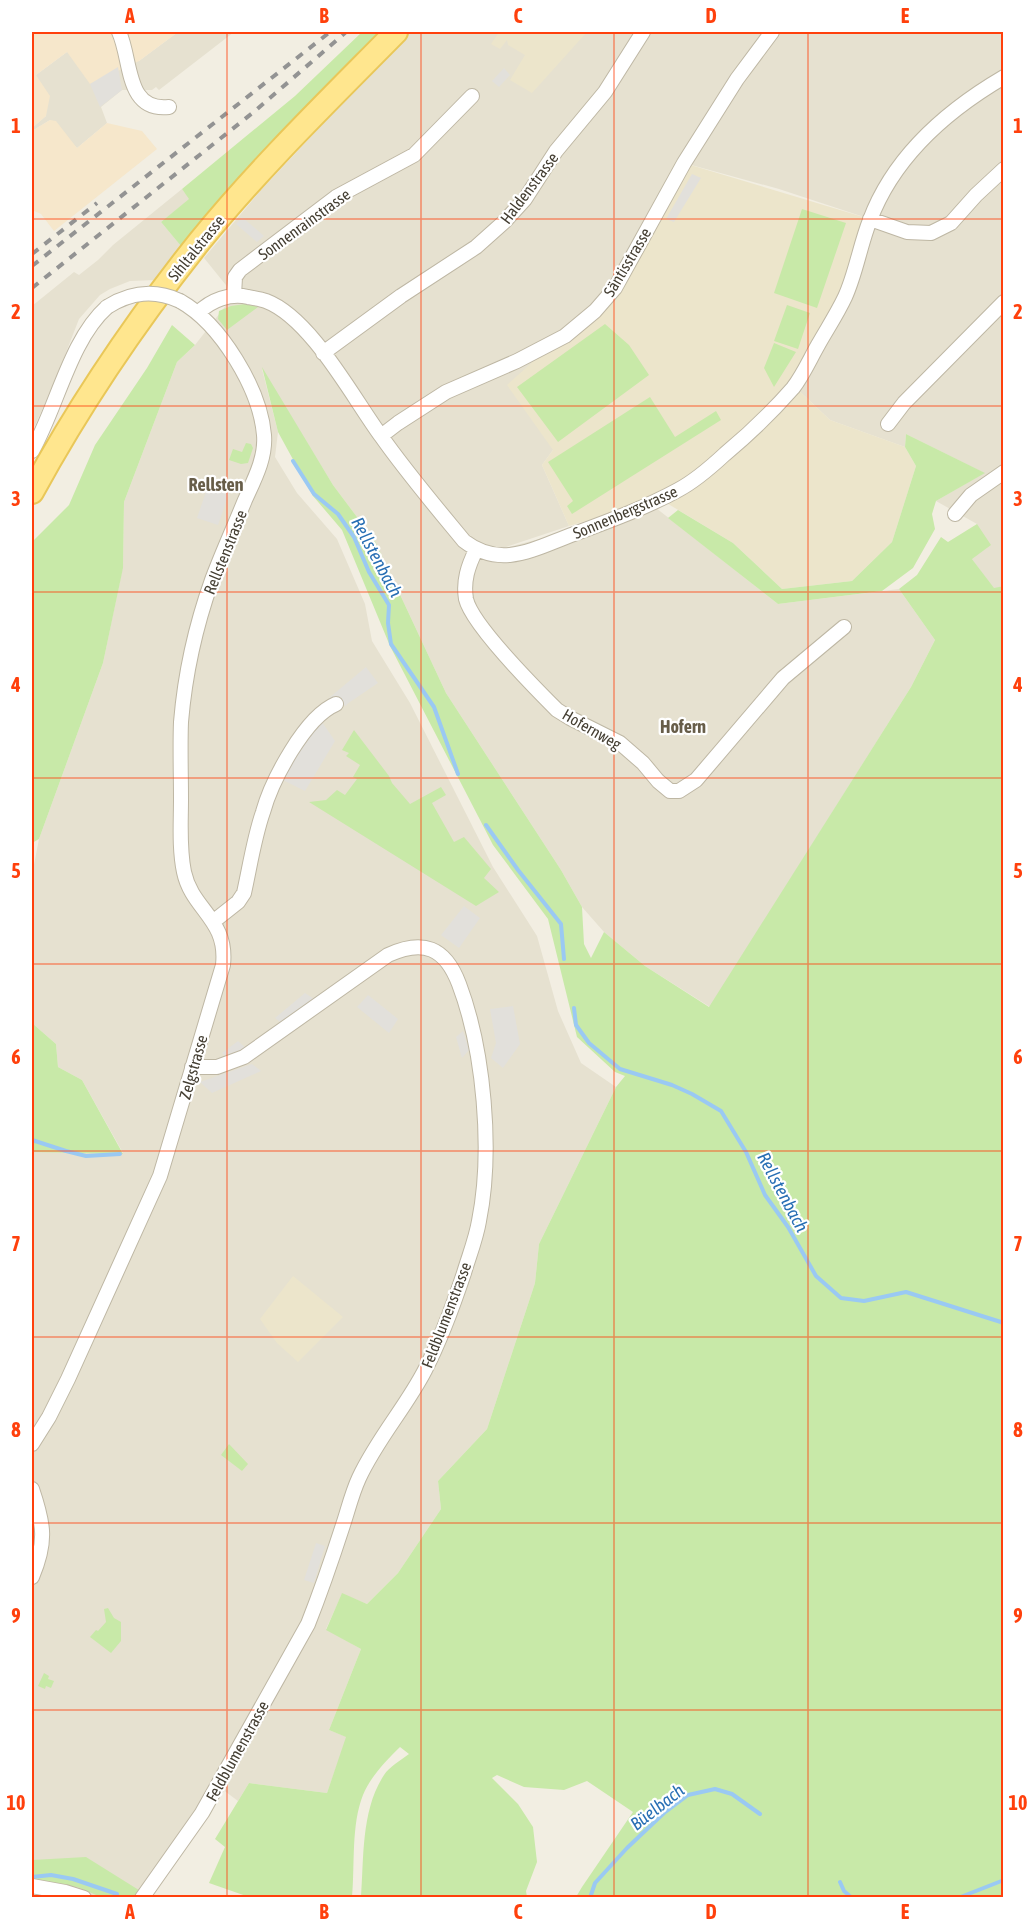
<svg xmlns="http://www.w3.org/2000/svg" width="1035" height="1929" viewBox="0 0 1035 1929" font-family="'Asap Condensed',sans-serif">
  <rect width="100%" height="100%" fill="#f2eee2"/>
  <path fill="#e6e1d0" d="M178,32H234L159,90L156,87L152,90H122L101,107L107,123L77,148L50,120L32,131V128L46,116L36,75L67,52L139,61Z
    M409,32H1003V586L994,589L972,559L977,524L936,501L984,473L906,434L905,447L830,420L794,386L870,219L779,189L684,163L553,450L542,465L569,526L494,551L656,508L778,604L899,589L935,640L911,687L710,1007L645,966L604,932L582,907L561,870L446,693L375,541L333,485L262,369L278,432L275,457L297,493L337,539L365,604L372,641L410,703L493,867L537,936L558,1011L581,1063L616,1087L539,1244L535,1283L487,1429L438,1481L441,1509L398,1573L367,1604L342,1594L326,1629L361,1649L329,1730L347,1737L327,1793L249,1783L238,1801L218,1786L142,1897L32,1898V1152L123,1153L82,1080L58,1067L56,1044L32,1023V875L39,839L103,663L123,566L124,502L177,362L195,345L234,295L204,258L261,190Z
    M182,189L190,199L161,222L182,247L156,280L130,281L110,289L100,295L79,319L53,386L32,432V306L74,272L79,275L98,260L113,245Z"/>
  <path fill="#f6e7cb" d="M32,32H178L139,61L90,84L67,52L36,75L50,96L46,116L32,128Z
    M50,120L56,121L77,148L107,123L142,131L157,149L54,231L41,214L32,210V131Z"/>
  <path fill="#ece5cb" d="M499,32H587L532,93L510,80L525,55L508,45L507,40L500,49L491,44Z
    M684,163L870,219L845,296L794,386L830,420L905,447L916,466L892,542L852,581L782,589L733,543L660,499L569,526L542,465L553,450L507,385L615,288Z
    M293,1276L343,1317L298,1362L277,1343L260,1319Z"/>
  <path fill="#c8e9a8" d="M362,32H380L255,160L181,246L161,222L189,199L182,189L295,96Z
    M802,209L846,223L817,308L774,293Z
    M245,304L258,307L227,330L218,319L219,311L231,306Z
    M787,305L810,313L798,349L774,341Z
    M605,324L629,345L649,375L558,442L517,387Z
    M172,325L195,345L177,362L124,502L123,568L103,663L39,839L32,843V542L69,505L95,445L147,368Z
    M774,343L796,352L774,387L764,368Z
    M262,367L333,485L375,541L446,693L561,870L582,907L584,944L591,958L604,932L645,966L709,1007L911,687L935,640L899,589L917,575L941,537L948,542L977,524L991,545L972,559L994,588L1004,586L1003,1897H576L582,1887L633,1812L587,1781L564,1790L524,1787L497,1775L492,1778L518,1804L533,1827L537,1862L526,1891L527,1897H361C364,1858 361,1810 384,1775C389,1767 401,1760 409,1754L400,1747C387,1760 370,1777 363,1795C351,1825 355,1865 352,1897H249L209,1883L225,1847L215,1839L249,1783L327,1793L346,1737L329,1730L361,1649L326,1630L342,1593L367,1604L398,1573L441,1509L438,1481L487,1429L535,1283L539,1244L616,1087L625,1076L615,1072L577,1037L548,919L493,845L390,646L342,530L313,496L278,432Z
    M650,397L675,437L716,411L721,420L572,514L567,506L573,501L548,462Z
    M906,434L985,473L936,501L932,514L935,529L913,568L882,591L778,604L668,518L678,510L733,543L782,589L852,581L892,542L916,466L905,447Z
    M246,443L251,444L253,448L248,463L241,464L229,460L233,449L242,452Z
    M354,730L389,776L392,783L410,804L441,787L446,795L432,803L454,842L464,837L491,869L484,878L499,892L476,906L309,802L326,800L337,790L345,795L357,779L353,777L360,765L346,756L349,753L342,750Z
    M32,1023L56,1044L58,1067L82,1080L123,1154L32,1152Z
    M229,1444L248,1464L242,1471L221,1455Z
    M108,1608L114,1618L121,1622V1641L111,1653L90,1637L96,1630L98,1631L106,1622L104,1609Z
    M44,1673L49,1676L48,1679L54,1681L51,1688L46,1686L45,1689L38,1686Z
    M86,1857L150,1897H101L77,1887L32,1882V1860Z"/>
  <path fill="#e2e0db" d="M118,67L122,90L100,107L90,84Z
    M504,68L510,75L499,87L492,81Z
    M692,174L701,178L674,222L666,219Z
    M242,217L264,236L257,242L236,224Z
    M210,480L231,488L218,525L197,518Z
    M366,667L378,683L347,704L346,706L329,698Z
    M320,719L335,741L305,791L283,780L299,748Z
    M464,906L480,918L459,948L441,935Z
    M305,993L317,1001L284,1025L275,1018Z
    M368,995L398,1019L389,1033L357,1007Z
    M513,1006L520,1044L503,1068L491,1058L496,1043L490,1009Z
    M463,1031L469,1050L462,1058L456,1037Z
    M238,1041L248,1050L229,1059L222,1053Z
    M252,1064L261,1071L212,1093L200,1082Z
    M316,1543L325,1546L314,1583L304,1580Z"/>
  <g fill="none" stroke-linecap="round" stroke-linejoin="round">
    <path stroke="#9ac9f3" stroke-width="4" d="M293,461L314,494L338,514L354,537L369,572L389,605L388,623L391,644L434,707L458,774
      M486,825L518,870L561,924L564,959
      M574,1008L576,1025L589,1043L620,1069L672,1085L692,1094L721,1111L746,1152L765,1195L788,1227L816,1276L841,1298L864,1301L906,1292L1004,1323
      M32,1140L66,1151L86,1156L120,1154
      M32,1877L51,1875L73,1879L117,1894
      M840,1882L844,1891L852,1898
      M590,1898L595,1883L627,1848L664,1813L688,1795L715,1789L732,1794L760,1814
      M958,1898L1004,1880"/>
    <defs>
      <path id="street" d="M119,32C132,60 125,112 169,107
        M870,219L907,232L931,233L951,223L976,195L1004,169
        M234,295L235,277L240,270L336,197L414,155L472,96
        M198,313C211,300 230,293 248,297C254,298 261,299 266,301C311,318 353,398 381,436C407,473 436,507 464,541C502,570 535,548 574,534C609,521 645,508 678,490C695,481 711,467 725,454C749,434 772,412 793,388C803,375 810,359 818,345C827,329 837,314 845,297C856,273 860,245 870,220C894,156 946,111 1004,77
        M323,353L401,296L476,247L504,222L525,199L556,151L605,92L643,32
        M888,424L904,403L1004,302
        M381,436L398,423L446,392L517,361L565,336L595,311L615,288L684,163L737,79L772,32
        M32,451C57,407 70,340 107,307
        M955,514L971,495L1004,472
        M476,550C468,566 463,581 466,599C472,625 536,689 557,710L570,718L620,743L643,763L658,781L670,791H679L696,780L783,678L844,627
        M214,921L238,902L244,893C250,866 254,838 263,812C272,780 305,717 336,704
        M32,1444L49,1417L68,1379L160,1176L223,965C228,919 192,910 184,872C179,848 181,823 181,799C181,774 180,747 181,722C185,674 196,625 212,580C222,553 234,527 245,500C254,480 266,458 264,435C260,389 221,324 180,301
        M32,1489C44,1524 47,1542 32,1577
        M32,1886L65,1892L84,1898
        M142,1898L202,1813L308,1624C321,1591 332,1559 343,1525C348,1510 352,1493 359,1478C377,1439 406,1407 425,1370C441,1339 453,1306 464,1273C469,1256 476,1239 479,1221C493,1151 484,1050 459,984C445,947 423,939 388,955L244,1057L217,1067H192"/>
      <path id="primary" d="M32,492C80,404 137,320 199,242C260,167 329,100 396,32"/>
    </defs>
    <use href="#street" stroke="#beb7a4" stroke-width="16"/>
    <use href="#primary" stroke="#e9c759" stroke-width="26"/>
    <use href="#street" stroke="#fff" stroke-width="14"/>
    <use href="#primary" stroke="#ffe68e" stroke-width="22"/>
    <path stroke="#939393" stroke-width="4" stroke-dasharray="8 8" stroke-linecap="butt" d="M32,254L97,203
      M32,266L330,32
      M32,288L255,111L346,32"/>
    <defs>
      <path id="street-bridge" d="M107,307C131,292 154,289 180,301"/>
    </defs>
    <use href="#street-bridge" stroke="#beb7a4" stroke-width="16" stroke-linecap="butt"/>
    <use href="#street-bridge" stroke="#fff" stroke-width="14"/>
  </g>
  <path fill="none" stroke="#ff400c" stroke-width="1.5" stroke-opacity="0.55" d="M227,32V1898M421,32V1898M614,32V1898M808,32V1898M32,219H1004M32,406H1004M32,592H1004M32,778H1004M32,964H1004M32,1151H1004M32,1337H1004M32,1523H1004M32,1710H1004"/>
  <g text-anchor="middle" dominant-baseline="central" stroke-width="4.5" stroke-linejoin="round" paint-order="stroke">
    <g font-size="16" fill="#443e32" stroke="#fff">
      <text transform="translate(529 188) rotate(-53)">Haldenstrasse</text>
      <text transform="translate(304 224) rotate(-36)">Sonnenrainstrasse</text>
      <text transform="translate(196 248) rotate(-51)">Sihltalstrasse</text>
      <text transform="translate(627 262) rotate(-59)">Säntisstrasse</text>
      <text transform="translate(625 512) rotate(-23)">Sonnenbergstrasse</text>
      <text transform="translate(225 552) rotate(-68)">Rellstenstrasse</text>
      <text transform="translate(592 729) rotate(30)">Hofernweg</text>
      <text transform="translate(193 1067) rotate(-74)">Zelgstrasse</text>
      <text transform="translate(446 1315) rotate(-69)">Feldblumenstrasse</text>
      <text transform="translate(237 1751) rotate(-61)">Feldblumenstrasse</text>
    </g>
    <g font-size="18" font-weight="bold" fill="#675d49" stroke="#fff">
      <text x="216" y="484">Rellsten</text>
      <text x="683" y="726">Hofern</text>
    </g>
    <g font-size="18" font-style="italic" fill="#286fb4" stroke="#fff">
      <text transform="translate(377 557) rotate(62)">Rellstenbach</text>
      <text transform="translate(783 1192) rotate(62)">Rellstenbach</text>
      <text transform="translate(657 1807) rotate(-38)">Büelbach</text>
    </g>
  </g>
  <rect width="1035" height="1929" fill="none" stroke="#ffffff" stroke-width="66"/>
  <rect x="33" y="33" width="969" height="1863" fill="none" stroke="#ff400c" stroke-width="2"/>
  <g font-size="20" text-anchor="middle" font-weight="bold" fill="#ff400c">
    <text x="130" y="23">A</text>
    <text x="324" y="23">B</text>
    <text x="518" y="23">C</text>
    <text x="711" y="23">D</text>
    <text x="905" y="23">E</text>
    <text x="16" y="133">1</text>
    <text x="1018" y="133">1</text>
    <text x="16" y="319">2</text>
    <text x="1018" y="319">2</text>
    <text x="16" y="506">3</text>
    <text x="1018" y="506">3</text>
    <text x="16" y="692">4</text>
    <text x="1018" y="692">4</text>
    <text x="16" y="878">5</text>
    <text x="1018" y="878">5</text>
    <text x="16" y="1064">6</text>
    <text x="1018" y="1064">6</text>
    <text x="16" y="1251">7</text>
    <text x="1018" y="1251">7</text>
    <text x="16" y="1437">8</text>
    <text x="1018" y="1437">8</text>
    <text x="16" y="1623">9</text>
    <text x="1018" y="1623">9</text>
    <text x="16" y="1810">10</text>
    <text x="1018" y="1810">10</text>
    <text x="130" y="1919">A</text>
    <text x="324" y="1919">B</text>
    <text x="518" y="1919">C</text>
    <text x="711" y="1919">D</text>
    <text x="905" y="1919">E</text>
  </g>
</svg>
